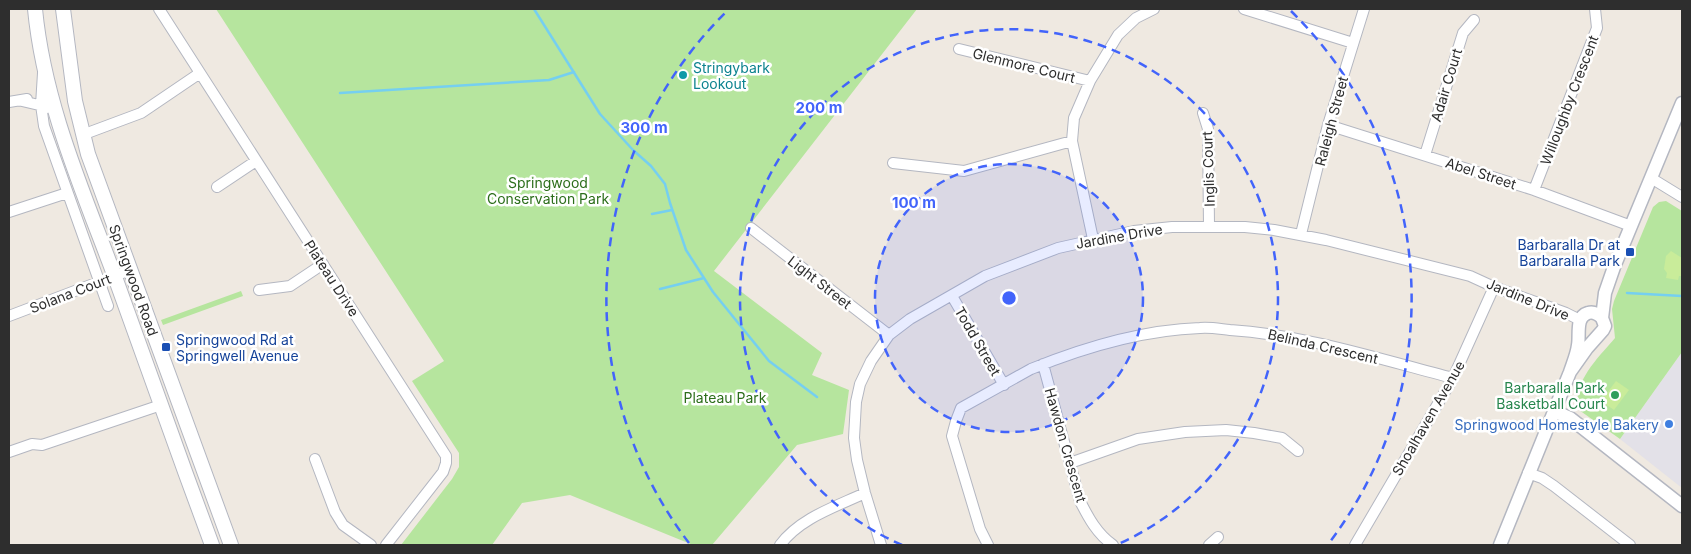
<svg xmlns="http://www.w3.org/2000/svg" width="1691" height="554" viewBox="0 0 1691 554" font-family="Inter,sans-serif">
  <rect width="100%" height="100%" fill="#efe9e1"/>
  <path fill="#e3e1e8" d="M1682,352V488L1620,439Z"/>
  <path fill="#b6e59e" d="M216,9H917L714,271L822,353L812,375L849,390L843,434L797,445L712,545H693L570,495L522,503L492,545H401L452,479L459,467V453L412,381L444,361Z
    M1666,201L1682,211V352L1620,439L1579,410C1571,383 1599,357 1615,338L1612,309L1614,301L1653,207L1659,202Z
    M241,291L243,296L163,325L161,320Z"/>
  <path fill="#c9ec9a" d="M1671,251L1682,258V276H1679L1678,280L1666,278L1667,273L1664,269L1666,256Z
    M1616,381L1629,390L1614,410L1601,401Z"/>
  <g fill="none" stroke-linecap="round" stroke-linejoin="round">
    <path stroke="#75cff0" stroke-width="2.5" d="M534,9L600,114L633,150L651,166L665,184L670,203L686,250L713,292L769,361L817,397
      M340,93L549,80L574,72
      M652,214L672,210
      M660,289L704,278
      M1627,293L1682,296"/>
    <defs>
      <path id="minor" d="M159,9L446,456V463L443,472L386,545
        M1244,9L1353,43
        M959,49L1090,81
        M43,73L41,105L44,126L108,306
        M22,101L39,105L47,108
        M9,102L27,99
        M1203,113L1208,129L1209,226
        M1328,125L1534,190L1631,226
        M82,135L141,113L200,73
        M1425,155L1463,33L1474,20
        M893,163L964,171L1072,141
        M1651,178L1682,197
        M217,187L256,161
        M1534,190L1597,28L1595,9
        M9,212L67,193
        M751,228L889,335
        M1301,234L1328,125L1364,9
        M1093,239L1072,141L1074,118L1090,81L1118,35L1136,18L1154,9
        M259,290L290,286L323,264
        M952,296L1004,385
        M9,316L130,270
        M1043,364L1080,501C1088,517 1097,534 1113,545
        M9,452L32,444L42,445L161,405
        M315,459L335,512L343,525L371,545
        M1070,463L1138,439L1185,432L1226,430L1254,433L1282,438L1298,451
        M1528,473L1542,478L1554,486L1630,545
        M780,545C800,518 835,507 865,493
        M881,545L865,493L857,460L854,438L856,402L860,384L871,361L889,335L910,319L985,276L1058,248L1134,231L1172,227H1245L1274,230L1326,240L1470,276L1494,287L1566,313L1580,320
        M988,545L980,529L952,436L956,421L961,408L1031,369C1085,347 1141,330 1200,328C1210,327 1220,329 1230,330C1306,335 1379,359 1453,378
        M1209,545L1218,537
        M1355,545L1453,378L1494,287"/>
      <path id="tertiary" d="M1570,372L1587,348L1603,330L1605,326L1602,318L1605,293L1614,267L1682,103
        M1554,411L1570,418L1682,506
        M1500,545L1570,372C1573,363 1577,354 1578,345C1580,335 1575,317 1588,313C1594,311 1598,314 1602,318"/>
      <path id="secondary" d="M35,9C44,103 82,189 115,277C147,367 179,456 212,545
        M63,9L75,101L88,154L231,545"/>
    </defs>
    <use href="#minor" stroke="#b4b7c1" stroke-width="12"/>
    <use href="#tertiary" stroke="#b4b7c1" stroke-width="15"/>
    <use href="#secondary" stroke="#b4b7c1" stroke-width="16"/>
    <use href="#minor" stroke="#fff" stroke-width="10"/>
    <use href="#tertiary" stroke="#fff" stroke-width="12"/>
    <use href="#secondary" stroke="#fff" stroke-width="14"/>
  </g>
  <circle cx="1009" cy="298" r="134" fill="#4264fb" fill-opacity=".12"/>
  <g fill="none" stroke="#4264fb" stroke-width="2.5" stroke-dasharray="9 6">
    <circle cx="1009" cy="298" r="134"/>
    <path d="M902 545A269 269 0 1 1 1116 545"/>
    <path d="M689 543A403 403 0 0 1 727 11M1291 11A403 403 0 0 1 1329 543"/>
  </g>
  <circle fill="#0f9aa8" stroke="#fff" stroke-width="2" cx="683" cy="75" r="5"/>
  <g fill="#1a4fb4" stroke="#fff" stroke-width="2">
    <rect x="1625" y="247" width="10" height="10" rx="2.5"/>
    <rect x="161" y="342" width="10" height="10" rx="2.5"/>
  </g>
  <circle fill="#2e9e5b" stroke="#fff" stroke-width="2" cx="1615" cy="395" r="5"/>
  <circle fill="#3f7fe0" stroke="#fff" stroke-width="2" cx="1669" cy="424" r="5"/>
  <g text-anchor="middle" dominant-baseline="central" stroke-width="5" stroke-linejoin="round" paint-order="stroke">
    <g font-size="14" fill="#2e2e2e" stroke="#fff">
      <text transform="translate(1024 65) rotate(14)">Glenmore Court</text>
      <text transform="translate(1446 85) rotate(-73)">Adair Court</text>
      <text transform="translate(1569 100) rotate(-69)">Willoughby Crescent</text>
      <text transform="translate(1331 121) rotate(-75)">Raleigh Street</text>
      <text transform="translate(1208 169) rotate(-92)">Inglis Court</text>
      <text transform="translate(1481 173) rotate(18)">Abel Street</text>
      <text transform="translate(1119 236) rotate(-10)">Jardine Drive</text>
      <text transform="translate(332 278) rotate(57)">Plateau Drive</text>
      <text transform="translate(134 280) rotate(70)">Springwood Road</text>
      <text transform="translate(820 282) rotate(38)">Light Street</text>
      <text transform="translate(70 293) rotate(-21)">Solana Court</text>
      <text transform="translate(1528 299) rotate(22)">Jardine Drive</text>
      <text transform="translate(978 341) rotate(60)">Todd Street</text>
      <text transform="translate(1323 346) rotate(13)">Belinda Crescent</text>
      <text transform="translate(1428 418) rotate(-60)">Shoalhaven Avenue</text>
      <text transform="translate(1066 445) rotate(74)">Hawdon Crescent</text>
    </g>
    <g font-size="14" fill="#0d838f" stroke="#fff" text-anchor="start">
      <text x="693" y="67">Stringybark<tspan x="693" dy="16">Lookout</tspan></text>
    </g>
    <g font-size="14" fill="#2c6e1b" stroke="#fff">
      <text x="548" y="182">Springwood<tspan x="548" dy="16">Conservation Park</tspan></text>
      <text x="725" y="397">Plateau Park</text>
    </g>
    <g font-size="14" fill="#164399" stroke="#fff" text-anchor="end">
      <text x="1620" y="244">Barbaralla Dr at<tspan x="1620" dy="16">Barbaralla Park</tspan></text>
      <text x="176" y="339" text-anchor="start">Springwood Rd at<tspan x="176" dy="16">Springwell Avenue</tspan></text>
    </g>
    <g font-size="14" fill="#27864d" stroke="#fff" text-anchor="end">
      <text x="1605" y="387">Barbaralla Park<tspan x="1605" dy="16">Basketball Court</tspan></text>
    </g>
    <g font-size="14" fill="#366cbe" stroke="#fff" text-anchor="end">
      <text x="1659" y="424">Springwood Homestyle Bakery</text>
    </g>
  </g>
  <circle cx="1009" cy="298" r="8" fill="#4264fb" stroke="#fff" stroke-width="2.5"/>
  <g font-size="15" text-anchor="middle" font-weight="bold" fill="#4264fb" stroke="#fff" stroke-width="5" stroke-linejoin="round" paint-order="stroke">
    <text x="819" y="113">200 m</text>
    <text x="644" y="133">300 m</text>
    <text x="914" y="208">100 m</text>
  </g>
  <rect width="1691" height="554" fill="none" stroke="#2e2e2e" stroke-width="20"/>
</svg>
